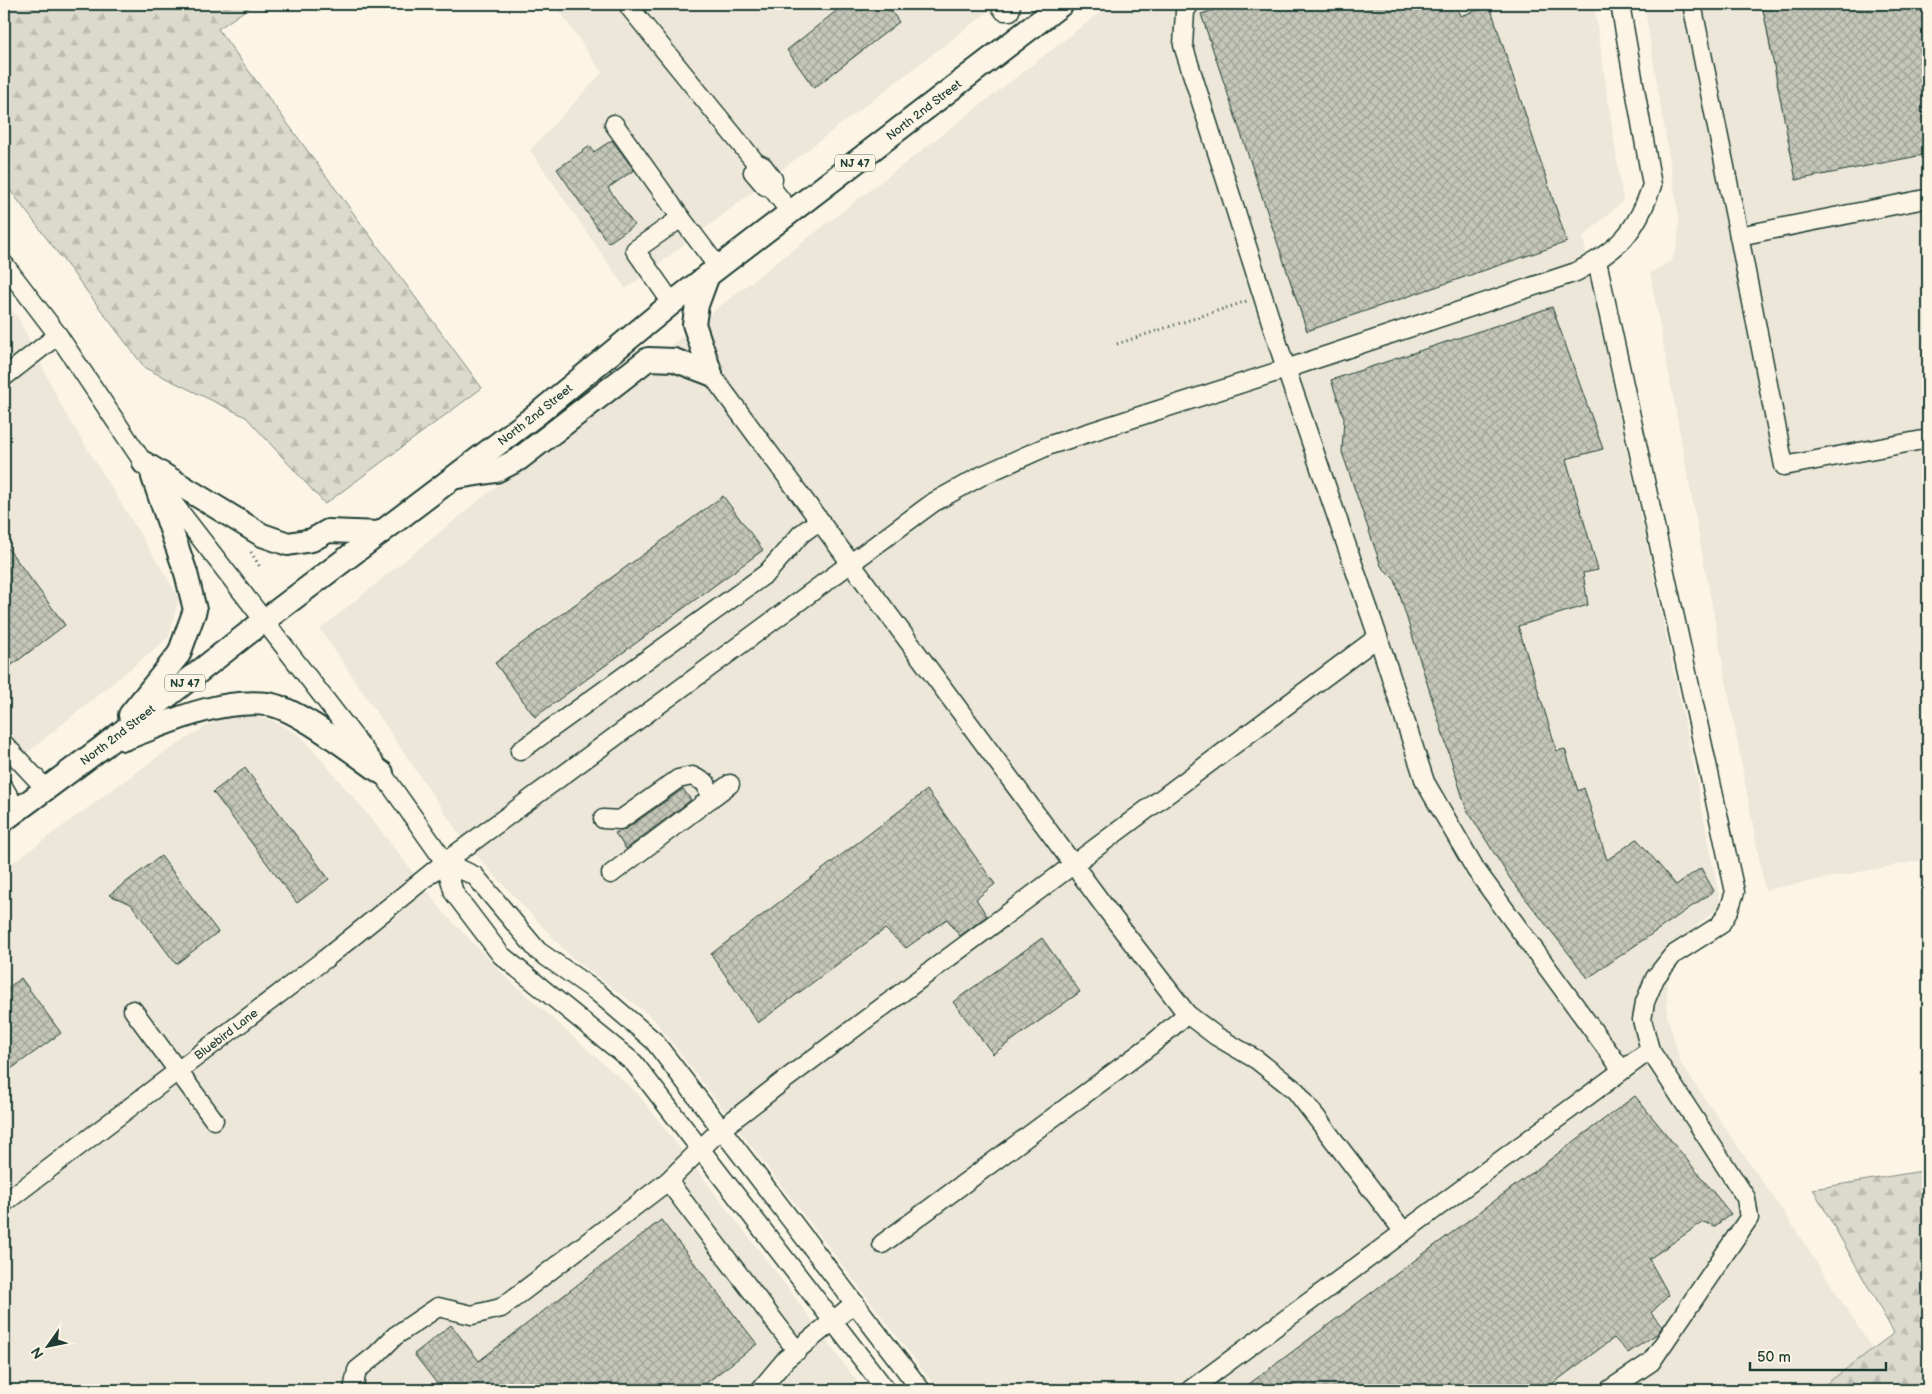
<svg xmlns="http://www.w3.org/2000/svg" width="1932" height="1394" viewBox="0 0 1932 1394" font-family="'Balsamiq Sans',sans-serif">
  <defs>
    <pattern id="forest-firs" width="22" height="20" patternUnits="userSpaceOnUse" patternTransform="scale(1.25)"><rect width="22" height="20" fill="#dcdacc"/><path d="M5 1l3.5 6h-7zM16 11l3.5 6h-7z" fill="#bcbcb0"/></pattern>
    <pattern id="building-cross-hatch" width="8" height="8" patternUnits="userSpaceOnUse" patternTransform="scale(1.25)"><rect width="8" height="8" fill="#c5c7b9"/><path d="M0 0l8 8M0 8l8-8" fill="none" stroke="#9fa397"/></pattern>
  </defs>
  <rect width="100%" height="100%" fill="#fcf5e5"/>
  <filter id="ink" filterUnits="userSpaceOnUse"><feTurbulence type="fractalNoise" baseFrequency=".02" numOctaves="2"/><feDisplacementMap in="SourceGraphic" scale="10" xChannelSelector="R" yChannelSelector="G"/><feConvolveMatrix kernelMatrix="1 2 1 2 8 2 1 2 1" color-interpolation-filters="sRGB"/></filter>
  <g filter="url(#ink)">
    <path fill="#ece7d8" d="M555,4H998L626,289L530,150L602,73Z
      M1111,4H1594L1623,201L1583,237L1590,278L1693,762L1721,906L1667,949V1015L1681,1064L1789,1220L1873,1350L1818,1390H938L653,1018L570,956L486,866L458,832L320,629L711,313Z
      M1644,4H1928V859L1765,890L1650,273L1672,260L1678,243L1679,218Z
      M4,299L20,321L64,411L179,597L169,637L4,772Z
      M237,713L273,721L301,736L371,818L445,914L507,978L638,1094L782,1280L863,1390H4V869L153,760L208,725Z"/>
    <path fill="url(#forest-firs)" stroke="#7e8c80" d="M4,4H254L218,29L482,388L325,504L246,417L145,368L4,182Z
      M1928,1170V1390H1818L1894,1333L1813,1189Z"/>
    <path fill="url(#building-cross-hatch)" stroke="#1f3d34" d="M845,4H886L899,22L814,88L787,50Z
      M1232,4H1456L1460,16L1490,6L1567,242L1307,331L1201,14Z
      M1762,4H1928V154L1796,180Z
      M612,140L634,170L608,188L634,225L608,243L557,169L590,146L594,152Z
      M1552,307L1603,449L1566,459L1598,570L1583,573L1588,605L1518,626L1557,751L1565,749L1578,791L1584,788L1607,860L1637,839L1676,885L1701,868L1714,891L1588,978L1511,880L1466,808L1395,580L1381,566L1342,452L1344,418L1331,380Z
      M723,496L763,550L535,717L495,663Z
      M4,543L65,625L4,671Z
      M245,768L329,879L297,903L213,792Z
      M683,789L691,800L626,849L615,833L626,829Z
      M927,790L995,884L976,899L987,916L960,936L947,919L906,948L885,929L758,1023L711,954Z
      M161,856L218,932L176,964L131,904L109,895Z
      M1042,938L1080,992L993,1054L953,1002Z
      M21,978L61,1033L4,1074V991Z
      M1635,1096L1731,1214L1715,1226L1703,1222L1649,1259L1669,1295L1651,1313L1662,1327L1658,1333L1628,1353L1614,1338L1544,1390H1241Z
      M661,1220L757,1344L697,1390H442L414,1354L451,1325L479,1361Z"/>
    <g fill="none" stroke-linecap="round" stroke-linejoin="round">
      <defs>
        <g id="minor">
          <path d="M629,4L630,8L756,163"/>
          <path d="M999,4L1004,11H1010L1011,4"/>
          <path d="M1190,4L1185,11L1183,45L1286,369L1378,637L1425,782L1476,870L1622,1070"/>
          <path d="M1692,4L1739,236L1925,199L1928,200"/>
          <path d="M614,124L681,218"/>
          <path d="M771,187L773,179L763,166L756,163L753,172L765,186L771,187L790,212"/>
          <path d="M1739,236L1784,466L1928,439"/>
          <path d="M1597,261L1735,892L1729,910L1720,925L1673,955L1655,978L1645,1002L1642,1020L1650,1050L1746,1198L1749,1218L1651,1362L1609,1390"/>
          <path d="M4,264L58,335L153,477L382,773L445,862L454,893L501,955L634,1063L886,1390"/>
          <path d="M672,303L635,250L681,218L718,267"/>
          <path d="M711,374L1104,906L1187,1014L1216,1036L1257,1060L1296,1091L1404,1232"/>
          <path d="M4,377L58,335"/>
          <path d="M4,744L46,789"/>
          <path d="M520,751L767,573L801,534L820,520"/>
          <path d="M4,788L17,810"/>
          <path d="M710,799L730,784"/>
          <path d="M603,819L620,820L678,779L692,776L706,783L710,799L611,874"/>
          <path d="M445,862L475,876L538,951L597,992L654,1041L921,1390"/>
          <path d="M133,1010L214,1120"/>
          <path d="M668,1181L797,1351"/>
          <path id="s1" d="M4,1203L325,959L445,862L934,502L983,475L1050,445L1286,369L1576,272C1619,250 1637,231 1652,185L1620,4"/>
          <path d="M882,1244L1151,1045L1187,1014"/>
          <path d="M353,1390L357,1370L376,1355L395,1336L438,1307L472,1315L501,1308L668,1181L720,1130L782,1082L1378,637"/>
          <path d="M760,1390L786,1359L855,1303"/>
          <path d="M1190,1390L1650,1050"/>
        </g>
        <g id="major">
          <path d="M708,275L697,305L694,324L711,374"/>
          <path d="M144,463L262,535L288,544L312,540L328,531L380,533"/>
          <path d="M458,477L496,471L519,459L648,359L674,360L711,374"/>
          <path d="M130,715L179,654L195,610L186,573L153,477"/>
          <path d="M124,739C170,722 217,699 267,704C296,707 356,755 382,773"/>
          <path id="s2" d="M4,820L104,746L265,620L536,415L672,303L1062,4"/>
        </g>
      </defs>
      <use href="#minor" stroke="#1f3d34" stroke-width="21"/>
      <use href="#major" stroke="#1f3d34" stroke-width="26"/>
      <path stroke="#1f3d34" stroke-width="3" stroke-dasharray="1 4" stroke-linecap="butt" d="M1117,344L1247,301
        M251,552L260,567"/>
      <use href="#minor" stroke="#fcf5e5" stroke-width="18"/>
      <use href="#major" stroke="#fcf5e5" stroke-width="22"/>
    </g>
  </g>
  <g text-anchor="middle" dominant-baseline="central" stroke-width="4.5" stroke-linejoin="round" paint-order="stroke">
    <g fill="#fcf5e5" stroke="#617469" stroke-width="1">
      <rect x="835" y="154.5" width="40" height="17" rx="4"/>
      <rect x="165" y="674.5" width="40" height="17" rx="4"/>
    </g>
    <g font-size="11" font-weight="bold" fill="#1f3d34">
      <text x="855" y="163">NJ 47</text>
      <text x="185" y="683">NJ 47</text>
    </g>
    <g font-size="12" fill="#1f3d34" stroke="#fcf5e5">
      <text stroke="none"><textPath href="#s2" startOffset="1162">North 2nd Street</textPath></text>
      <text stroke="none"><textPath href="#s2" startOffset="668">North 2nd Street</textPath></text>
      <text stroke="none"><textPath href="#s2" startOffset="142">North 2nd Street</textPath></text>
      <text stroke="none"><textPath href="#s1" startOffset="279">Bluebird Lane</textPath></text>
    </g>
  </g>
  <rect width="1932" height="1394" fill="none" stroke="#fcf5e5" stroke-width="20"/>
  <rect x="10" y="10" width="1912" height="1374" fill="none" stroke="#1f3d34" stroke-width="2" filter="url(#ink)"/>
  <g transform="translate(48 1346) rotate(237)" stroke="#fcf5e5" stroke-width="4" paint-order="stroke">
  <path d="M0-4L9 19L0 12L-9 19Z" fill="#1f3d34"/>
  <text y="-8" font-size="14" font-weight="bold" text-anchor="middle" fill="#1f3d34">N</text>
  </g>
  <path d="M1750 1362v8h136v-8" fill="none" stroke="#1f3d34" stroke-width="2.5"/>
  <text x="1757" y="1362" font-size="15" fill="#1f3d34" stroke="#fcf5e5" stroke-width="4" paint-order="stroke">50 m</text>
</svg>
